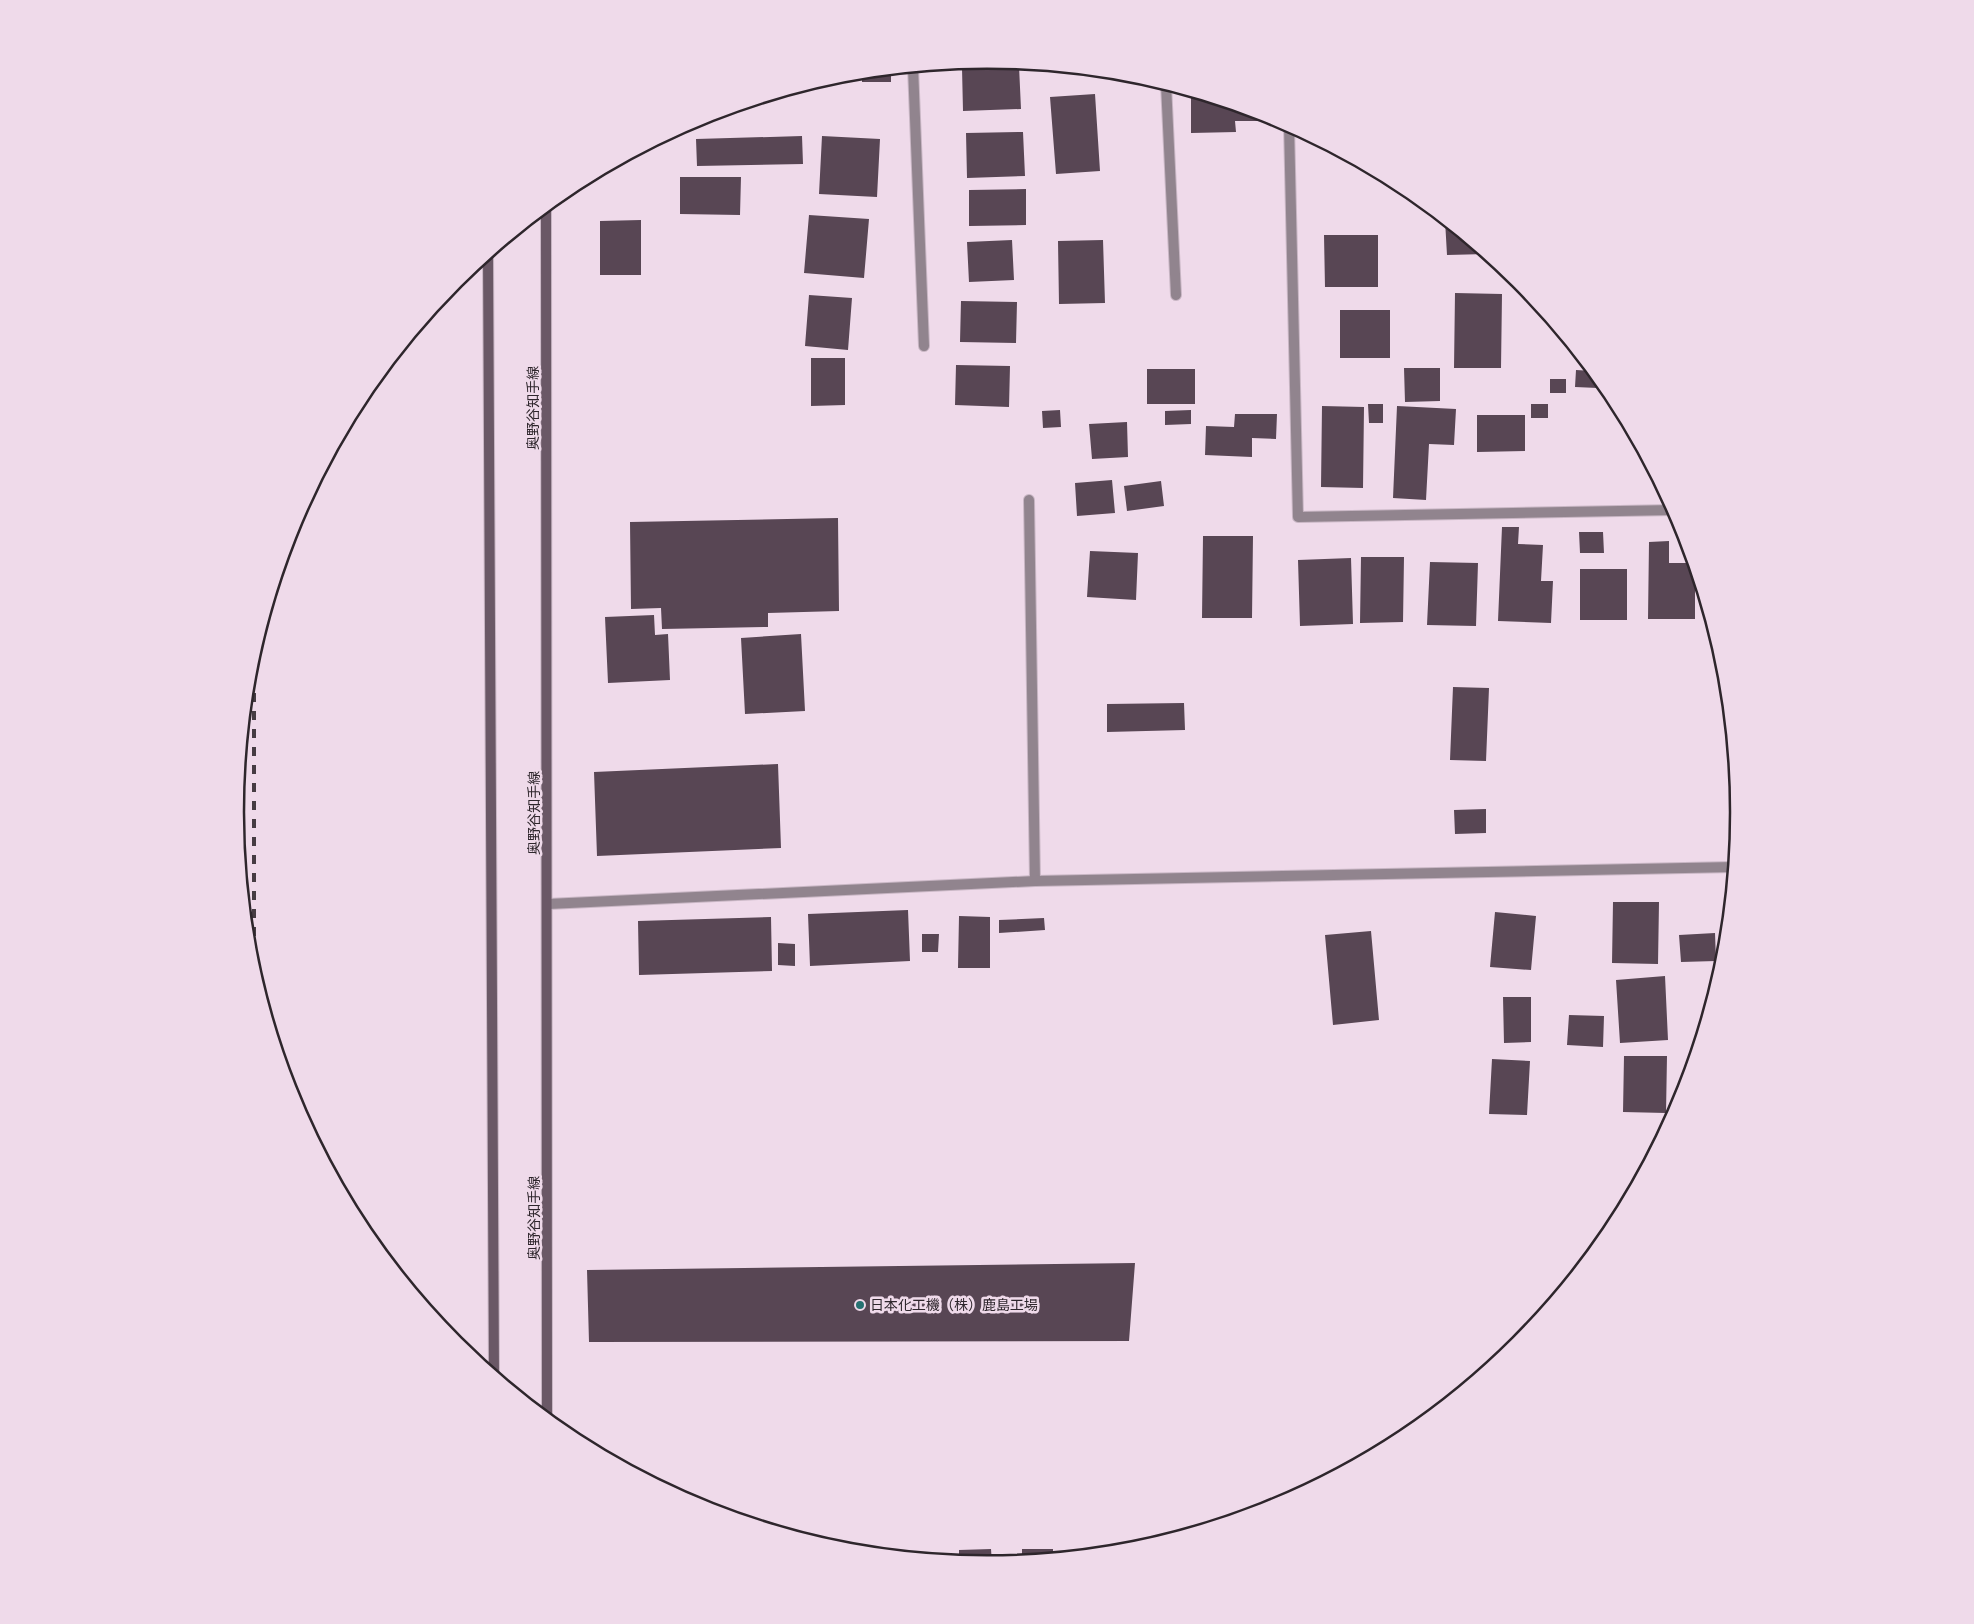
<svg xmlns="http://www.w3.org/2000/svg" width="1974" height="1624" viewBox="0 0 1974 1624" font-family="Roboto,'Noto Sans JP',sans-serif">
  <rect width="100%" height="100%" fill="#efdaea"/>
  <path fill="#584654" d="M1019,66L1021,109L963,111L962,68Z
    M891,69V82H862V72Z
    M1191,92L1262,113V121H1235L1236,132L1191,133Z
    M1095,94L1100,171L1056,174L1050,97Z
    M1023,132L1025,176L967,178L966,133Z
    M802,136L803,164L697,166L696,139Z
    M822,136L880,139L877,197L819,194Z
    M680,177H741L740,215L680,214Z
    M1026,189V225L969,226V190Z
    M809,215L869,219L864,278L804,273Z
    M641,220V275H600V221Z
    M1445,220L1459,231L1486,254L1447,255Z
    M1324,235H1378V287H1325Z
    M1012,240L1014,280L969,282L967,242Z
    M1103,240L1105,303L1059,304L1058,241Z
    M1455,293L1502,294L1501,368H1454Z
    M809,295L852,298L848,350L805,346Z
    M961,301L1017,302L1016,343L960,342Z
    M1340,310H1390V358H1340Z
    M811,358H845V405L811,406Z
    M956,365L1010,366L1009,407L955,405Z
    M1404,368H1440V401L1405,402Z
    M1147,369H1195V404H1147Z
    M1576,370L1593,371L1598,377V388L1575,387Z
    M1550,379H1566V393H1550Z
    M1368,404H1383V423H1369Z
    M1531,404H1548V418H1531Z
    M1322,406L1364,407L1363,488L1321,487Z
    M1397,406L1456,409L1454,445L1429,444L1426,500L1393,498Z
    M1060,410L1061,427L1043,428L1042,411Z
    M1191,410V424L1165,425V411Z
    M1235,414H1277L1276,439L1252,438V457L1205,455L1206,426L1234,427Z
    M1477,415H1525V451L1477,452Z
    M1127,422L1128,457L1092,459L1089,424Z
    M1112,480L1115,513L1077,516L1075,483Z
    M1161,481L1164,506L1127,511L1124,486Z
    M838,518L839,611L768,613V627L662,629L661,608L631,609L630,522Z
    M1502,527H1519L1518,544L1543,545L1541,581H1553L1551,623L1498,621Z
    M1579,532H1603L1604,553H1580Z
    M1203,536H1253L1252,618H1202Z
    M1669,541V563H1693L1695,569V619H1648L1649,542Z
    M1090,551L1138,553L1136,600L1087,597Z
    M1361,557H1404L1403,622L1360,623Z
    M1351,558L1353,624L1300,626L1298,560Z
    M1430,562L1478,563L1476,626L1427,625Z
    M1580,569H1627V620H1580Z
    M654,615L655,635L668,634L670,680L608,683L605,617Z
    M801,634L805,711L745,714L741,638Z
    M1453,687L1489,688L1486,761L1450,760Z
    M1184,703L1185,730L1107,732V704Z
    M778,764L781,848L597,856L594,772Z
    M1486,809V833L1455,834L1454,810Z
    M1613,902H1659L1658,964L1612,963Z
    M908,910L910,961L810,966L808,914Z
    M1495,912L1536,916L1531,970L1490,967Z
    M959,916L990,917V968H958Z
    M771,917L772,971L639,975L638,921Z
    M1044,918L1045,930L999,933V920Z
    M1371,931L1379,1020L1333,1025L1325,935Z
    M1715,933L1716,961L1681,962L1679,935Z
    M922,934H939L938,952H922Z
    M778,943L795,944V966L778,965Z
    M1665,976L1668,1040L1620,1043L1616,980Z
    M1503,997H1531V1042L1504,1043Z
    M1569,1015L1604,1016L1603,1047L1567,1045Z
    M1624,1056H1667L1666,1113L1623,1112Z
    M1492,1059L1530,1061L1527,1115L1489,1114Z
    M1135,1263L1129,1341L589,1342L587,1270Z
    M991,1549L992,1563L959,1561V1550Z
    M1022,1549H1053V1557L1022,1560Z"/>
  <g fill="none" stroke-linecap="round" stroke-linejoin="round">
    <defs>
      <path id="minor" d="M913,67L924,346
        M1166,84L1176,295
        M1289,125L1298,517L1674,510
        M1029,500L1035,881"/>
      <path id="tertiary" d="M548,904L1035,881L1734,867"/>
      <path id="secondary" d="M546,206L547,1419
        M488,253L494,1376"/>
    </defs>
    <use href="#minor" stroke="#c8b6c4" stroke-width="12"/>
    <use href="#tertiary" stroke="#c8b6c4" stroke-width="12"/>
    <use href="#secondary" stroke="#c8b6c4" stroke-width="12"/>
    <use href="#minor" stroke="#91848e" stroke-width="10"/>
    <use href="#tertiary" stroke="#91848e" stroke-width="10"/>
    <use href="#secondary" stroke="#6a5866" stroke-width="10"/>
    <path stroke="#463c43" stroke-width="4" stroke-dasharray="9 9" stroke-linecap="butt" d="M254,972V650"/>
  </g>
  <circle fill="#267171" stroke="#efdaea" stroke-width="2" cx="860" cy="1305" r="5"/>
  <g text-anchor="middle" dominant-baseline="central" stroke-width="5" stroke-linejoin="round" paint-order="stroke">
    <g font-size="14" fill="#2e262c" stroke="#efdaea">
      <text transform="translate(533 408) rotate(-90)">奥野谷知手線</text>
      <text transform="translate(534 813) rotate(-90)">奥野谷知手線</text>
      <text transform="translate(534 1218) rotate(-90)">奥野谷知手線</text>
    </g>
    <g font-size="14" fill="#2e262c" stroke="#efdaea" text-anchor="start">
      <text x="870" y="1305">日本化工機（株）鹿島工場</text>
    </g>
  </g>
  <path d="M0 0H1974V1624H0ZM244 812a743 743 0 1 1 1486 0a743 743 0 1 1-1486 0Z" fill="#efdaea" fill-rule="evenodd"/>
  <path fill="none" stroke="#2e262c" stroke-width="2.5" d="M244 812a743 743 0 1 1 1486 0a743 743 0 1 1-1486 0Z"/>
</svg>
